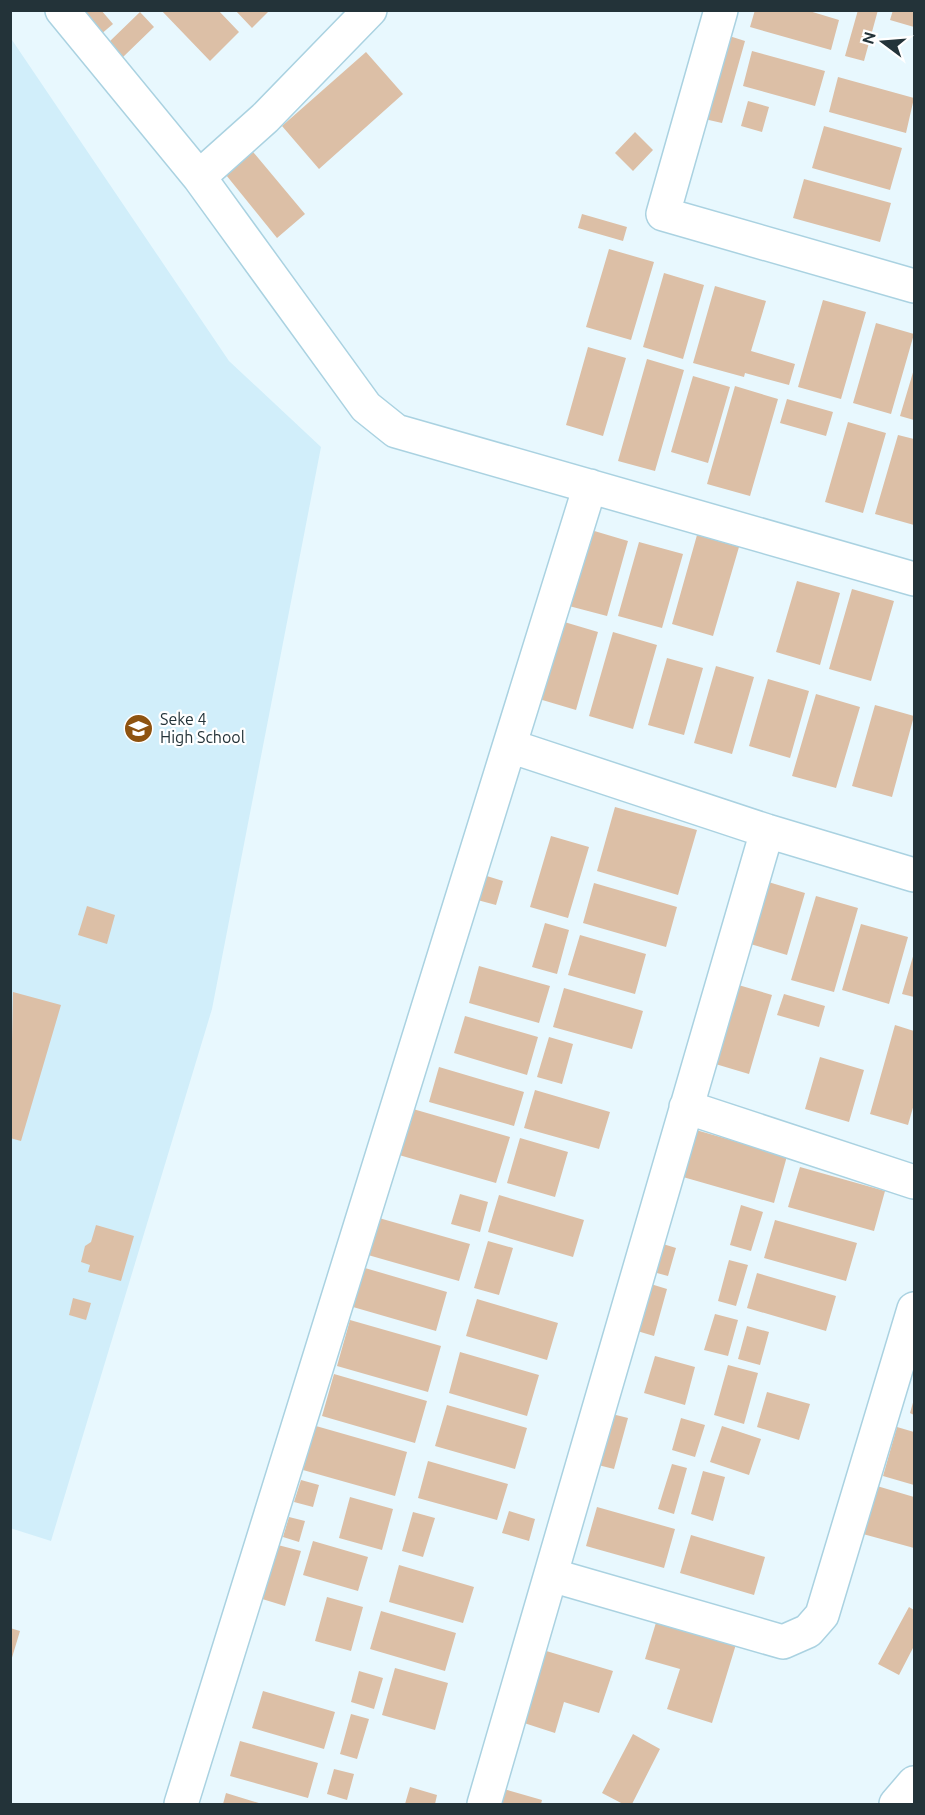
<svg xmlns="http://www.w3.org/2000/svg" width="925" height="1815" viewBox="0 0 925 1815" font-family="Ubuntu,sans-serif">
  <rect width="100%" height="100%" fill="#e8f8fe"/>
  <path fill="#d1eefa" d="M10,37L229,361L321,447L212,1009L51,1541L10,1528Z"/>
  <path fill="#dcbfa6" d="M80,10H101L113,24L100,35Z
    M161,10H218L239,32L210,61Z
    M235,10H270L252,28Z
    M755,10H806L839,20L831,50L750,27Z
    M858,10H878L864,61L845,56Z
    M893,10H914V27L890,20Z
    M140,12L154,27L123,57L109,42Z
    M723,34L745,41L722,123L700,118Z
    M752,51L825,71L815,106L743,86Z
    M366,52L403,94L319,169L282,126Z
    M838,77L914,98L906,133L829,112Z
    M748,101L769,107L762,132L741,126Z
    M824,126L902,148L890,190L812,168Z
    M635,132L653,150L633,171L615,153Z
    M249,147L305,214L277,238L222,170Z
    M804,179L891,203L880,242L793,218Z
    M582,214L627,227L623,241L578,228Z
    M609,249L654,262L631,340L586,327Z
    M664,273L704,285L683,359L643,347Z
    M715,286L766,301L751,351L795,364L789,385L745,373L744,377L693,363Z
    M823,300L866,312L841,399L798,387Z
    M876,323L914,334L891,414L853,403Z
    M588,347L626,358L603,436L566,425Z
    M647,359L684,370L655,471L618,461Z
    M914,369V420L900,416Z
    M693,376L730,387L708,463L671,452Z
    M735,386L778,399L750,496L707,484Z
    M787,399L833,412L826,436L780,423Z
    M848,422L886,433L863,513L825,502Z
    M898,435L914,439V525L875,514Z
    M591,530L628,541L607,616L569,606Z
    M697,535L739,547L713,636L672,624Z
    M639,542L683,554L662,628L618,616Z
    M797,581L840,593L820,665L776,652Z
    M852,589L894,601L871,681L829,669Z
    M561,621L598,632L576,710L539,699Z
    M613,632L657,645L633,729L589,716Z
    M667,658L703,668L684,735L648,725Z
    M716,666L754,677L732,754L694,743Z
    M768,679L809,691L790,758L749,746Z
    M816,694L860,707L836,788L792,776Z
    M875,705L914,716L892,797L852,786Z
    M615,807L697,830L678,895L597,871Z
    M551,836L589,847L568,918L530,907Z
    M477,873L503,881L496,905L470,898Z
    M765,881L805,893L787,955L747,943Z
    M594,883L677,907L666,947L583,923Z
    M816,896L858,908L834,992L791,980Z
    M87,906L115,915L107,944L78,935Z
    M545,923L569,930L557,974L532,967Z
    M861,924L908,937L889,1004L842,990Z
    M580,935L646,954L635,994L568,975Z
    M914,953V997L902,994Z
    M479,966L550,986L539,1023L469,1003Z
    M735,984L772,995L749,1074L712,1063Z
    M564,988L643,1011L632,1049L553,1027Z
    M13,992L61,1005L21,1141L10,1138Z
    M784,994L825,1006L819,1027L777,1015Z
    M465,1016L538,1037L527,1075L454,1053Z
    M895,1025L914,1031V1104L908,1125L870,1114Z
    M549,1037L573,1044L562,1084L537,1077Z
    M820,1057L864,1070L849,1122L805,1109Z
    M439,1067L524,1092L514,1126L429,1102Z
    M535,1090L610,1112L599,1149L524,1128Z
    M413,1109L510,1137L496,1183L399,1155Z
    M696,1130L787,1156L774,1203L683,1177Z
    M520,1138L568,1152L555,1197L507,1183Z
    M800,1167L885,1191L874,1231L788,1207Z
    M460,1194L488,1202L480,1232L451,1224Z
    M499,1195L584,1220L573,1257L488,1232Z
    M741,1205L763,1212L751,1251L730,1245Z
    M379,1218L470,1244L459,1281L368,1255Z
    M775,1220L857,1243L846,1281L764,1258Z
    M96,1225L134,1236L121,1281L88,1272L90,1265L81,1262L85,1246L91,1242Z
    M650,1240L676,1248L668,1276L642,1269Z
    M488,1241L513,1248L499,1295L474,1288Z
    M729,1260L748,1265L736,1306L718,1301Z
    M365,1268L447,1292L436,1331L353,1307Z
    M757,1273L836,1296L826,1331L747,1308Z
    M641,1281L667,1289L654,1336L627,1328Z
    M73,1298L91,1303L86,1320L69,1315Z
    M477,1299L558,1323L547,1360L466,1336Z
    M715,1314L738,1320L728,1356L704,1350Z
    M350,1320L441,1346L428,1392L337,1366Z
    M747,1326L769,1332L760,1365L738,1359Z
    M460,1352L539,1375L527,1416L449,1393Z
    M655,1356L695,1367L685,1405L644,1393Z
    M728,1365L758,1373L744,1424L714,1415Z
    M334,1374L427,1401L415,1443L322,1416Z
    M767,1392L810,1404L799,1440L757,1427Z
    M914,1399V1415L910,1413Z
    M447,1405L527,1428L515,1469L435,1446Z
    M608,1413L628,1418L614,1469L594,1464Z
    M681,1418L705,1425L695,1457L672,1450Z
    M316,1426L407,1452L395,1496L303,1470Z
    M722,1426L761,1439L749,1475L710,1462Z
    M897,1427L914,1432V1485L883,1476Z
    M428,1461L508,1484L497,1520L418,1498Z
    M672,1464L687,1468L674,1514L658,1509Z
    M703,1471L725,1477L713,1521L691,1514Z
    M301,1480L319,1485L313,1507L294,1502Z
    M877,1486L914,1497V1548L863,1534Z
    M350,1497L393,1509L382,1550L339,1538Z
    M597,1507L675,1529L664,1568L586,1546Z
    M509,1511L535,1519L529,1541L502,1533Z
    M413,1512L435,1518L423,1557L402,1551Z
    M289,1517L305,1521L299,1542L283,1537Z
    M691,1535L765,1557L754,1595L680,1573Z
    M313,1541L368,1557L358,1591L303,1575Z
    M274,1544L301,1551L285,1606L259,1598Z
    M399,1565L474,1587L463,1623L389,1602Z
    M327,1597L363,1607L351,1651L315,1641Z
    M909,1607L914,1610V1646L899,1675L878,1664Z
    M381,1611L456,1633L445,1671L370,1649Z
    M658,1616L737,1641L712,1723L667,1709L680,1669L645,1659Z
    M10,1628L20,1631L11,1661L10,1660Z
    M543,1650L613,1671L599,1713L564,1702L555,1733L521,1722Z
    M395,1668L448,1683L435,1730L382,1715Z
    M359,1671L383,1678L374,1709L351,1702Z
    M263,1691L335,1712L324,1749L252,1728Z
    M351,1714L369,1719L357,1759L340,1754Z
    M633,1734L660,1749L632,1804H623L602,1793Z
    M240,1741L318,1763L308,1798L230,1776Z
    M334,1769L354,1774L347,1800L327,1794Z
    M410,1787L437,1795L435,1804H405Z
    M500,1788L542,1800L541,1804H495Z
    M226,1793L262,1804H223Z"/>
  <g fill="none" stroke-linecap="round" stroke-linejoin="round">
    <defs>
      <path id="minor" d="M62,10L199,177L366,407L396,431L914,579
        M721,10L663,214L914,286
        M199,177L265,118L370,10
        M510,746L767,831L914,875
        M686,1107L914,1182
        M551,1575L783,1642L808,1631L822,1615L914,1309
        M181,1804L590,486
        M484,1804L767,831"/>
      <path id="tertiary" d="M896,1804L914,1783"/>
    </defs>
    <use href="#minor" stroke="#aad2e1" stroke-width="36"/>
    <use href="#tertiary" stroke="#aad2e1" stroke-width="36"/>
    <use href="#minor" stroke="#fff" stroke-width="33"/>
    <use href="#tertiary" stroke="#fff" stroke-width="33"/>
  </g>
  <defs>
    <symbol id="school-disc" viewBox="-11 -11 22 22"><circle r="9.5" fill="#8e5310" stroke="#fff"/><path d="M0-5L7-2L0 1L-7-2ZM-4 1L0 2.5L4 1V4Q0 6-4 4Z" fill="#fff"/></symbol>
  </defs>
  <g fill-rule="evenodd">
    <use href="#school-disc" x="122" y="712" width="33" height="33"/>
  </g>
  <g text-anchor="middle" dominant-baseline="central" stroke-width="4.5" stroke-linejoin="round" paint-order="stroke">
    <g font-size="16" fill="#233339" stroke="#fff" text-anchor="start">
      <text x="160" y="719">Seke 4<tspan x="160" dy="18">High School</tspan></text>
    </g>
  </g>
  <rect width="925" height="1815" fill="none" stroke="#233339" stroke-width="24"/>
  <g transform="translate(883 42) rotate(286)" stroke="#ffffff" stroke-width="4.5" paint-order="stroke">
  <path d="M0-4.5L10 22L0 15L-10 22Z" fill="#233339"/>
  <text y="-9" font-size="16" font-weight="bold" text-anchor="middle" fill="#233339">N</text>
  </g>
</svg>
